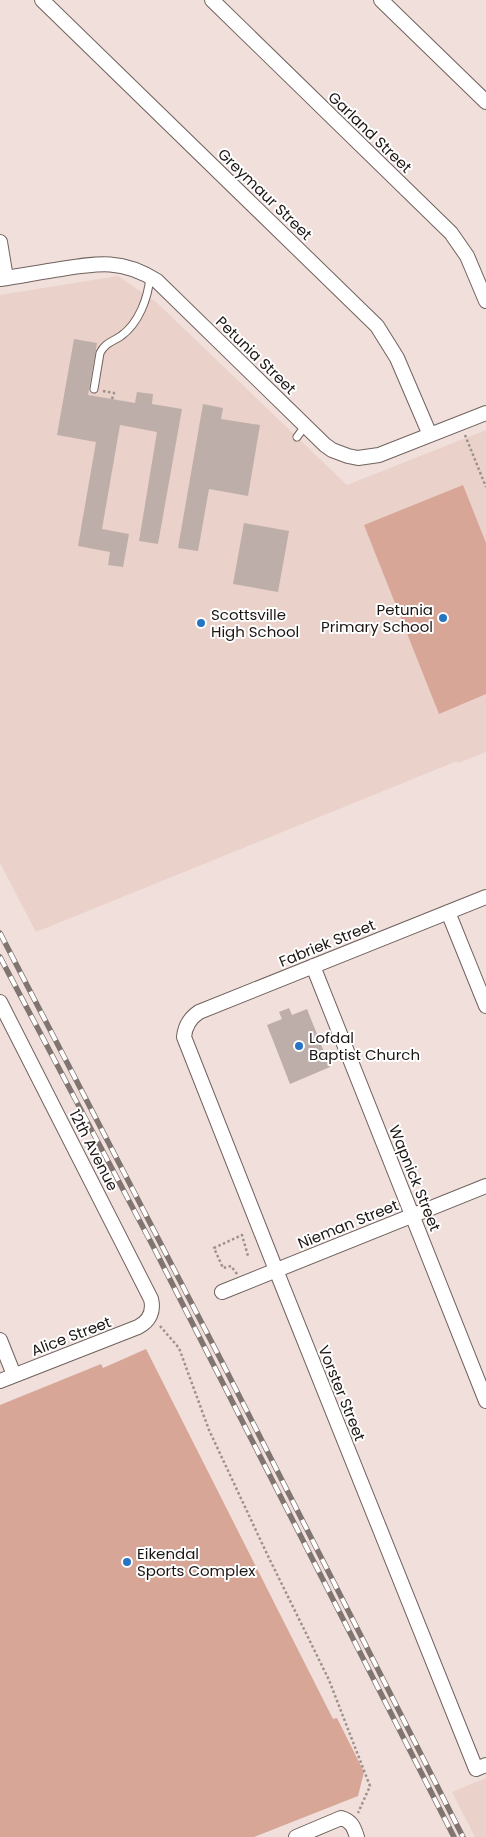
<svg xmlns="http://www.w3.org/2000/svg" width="486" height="1837" viewBox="0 0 486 1837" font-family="Poppins,sans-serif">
  <rect width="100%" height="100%" fill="#f0dfda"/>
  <path fill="#ead1c9" d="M118,276L156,302L347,485L486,430V752L458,763L457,761L36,932L0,863V295Z
    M486,1778V1837H475L452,1792Z"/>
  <path fill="#d7a697" d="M463,485L486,543V694L439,714L364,525Z
    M146,1349L333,1719L337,1718L364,1772L358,1796L254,1837H0V1405L101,1364L103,1368Z"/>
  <path fill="#beaea9" d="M74,339L97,343L88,395L135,403L137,392L153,394L152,404L182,409L158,544L139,541L157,432L120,425L102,529L129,534L123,567L108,565L110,552L78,546L96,442L57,435Z
    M203,404L223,408L221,419L260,425L248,496L209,489L198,551L178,548Z
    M244,523L289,531L278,592L233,584Z
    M289,1008L292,1015L307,1009L330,1067L290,1084L267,1025L282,1019L279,1012Z"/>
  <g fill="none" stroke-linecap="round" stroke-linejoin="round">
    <defs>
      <path id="service" d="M94,389L100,353C105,343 112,342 121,336C139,323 148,298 150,277
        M297,437L305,426"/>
      <path id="minor" d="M42,0L377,326L397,358L430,435
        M212,0L451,233L467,256L486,301
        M381,0L486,102
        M0,242L6,278
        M0,279C20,276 41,272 61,269C98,263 123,259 157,281L325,445L332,450L348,456L358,458L379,455L486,413
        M486,897L199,1012C190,1018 185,1026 184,1037L276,1270L476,1769L486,1765
        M448,912L486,1006
        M313,966L486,1401
        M0,1002L151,1299C154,1311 150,1321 138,1327L0,1381
        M222,1292L486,1186
        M0,1340L14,1375
        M296,1837L341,1818C352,1821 354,1828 357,1837"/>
    </defs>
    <use href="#service" stroke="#71625e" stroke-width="9"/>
    <use href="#minor" stroke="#71625e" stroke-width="16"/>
    <path stroke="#9e918d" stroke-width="2.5" stroke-dasharray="2.5 2.5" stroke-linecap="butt" d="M103,391L114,393L112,399
      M465,435L486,487
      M237,1274L231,1266L223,1268L214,1248L242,1235L248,1256
      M160,1326L179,1348L209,1430L267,1554L329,1680L370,1786L358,1813"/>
    <use href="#service" stroke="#fff" stroke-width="7"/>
    <use href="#minor" stroke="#fff" stroke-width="14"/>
    <defs>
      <path id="rail" d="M0,933L222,1362L463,1837
        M0,957L154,1248L454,1837"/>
    </defs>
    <use href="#rail" stroke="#807571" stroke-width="5.5"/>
    <use href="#rail" stroke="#fff" stroke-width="4" stroke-dasharray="11" stroke-linecap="butt"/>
  </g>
  <g fill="#2575c4" stroke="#fff" stroke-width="2">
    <circle cx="443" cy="618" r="5"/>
    <circle cx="201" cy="623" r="5"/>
    <circle cx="299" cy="1046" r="5"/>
    <circle cx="127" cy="1562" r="5"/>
  </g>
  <g text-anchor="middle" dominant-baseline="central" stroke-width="4" stroke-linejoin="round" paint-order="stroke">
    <g font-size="15" fill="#1b1513" stroke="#fff">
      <text transform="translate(370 132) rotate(44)">Garland Street</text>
      <text transform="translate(265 194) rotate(44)">Greymaur Street</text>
      <text transform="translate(256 355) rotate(44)">Petunia Street</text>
      <text transform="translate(327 943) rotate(-22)">Fabriek Street</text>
      <text transform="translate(94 1150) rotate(63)">12th Avenue</text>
      <text transform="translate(415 1178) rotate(68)">Wapnick Street</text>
      <text transform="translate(348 1224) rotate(-22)">Nieman Street</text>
      <text transform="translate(71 1336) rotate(-21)">Alice Street</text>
      <text transform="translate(342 1393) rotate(68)">Vorster Street</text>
    </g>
    <g font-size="15" fill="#1b1513" stroke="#fff" text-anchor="start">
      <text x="433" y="609" text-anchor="end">Petunia<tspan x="433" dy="17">Primary School</tspan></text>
      <text x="211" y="614">Scottsville<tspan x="211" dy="17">High School</tspan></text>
      <text x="309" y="1037">Lofdal<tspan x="309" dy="17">Baptist Church</tspan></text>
      <text x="137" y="1553">Eikendal<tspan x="137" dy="17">Sports Complex</tspan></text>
    </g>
  </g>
</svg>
